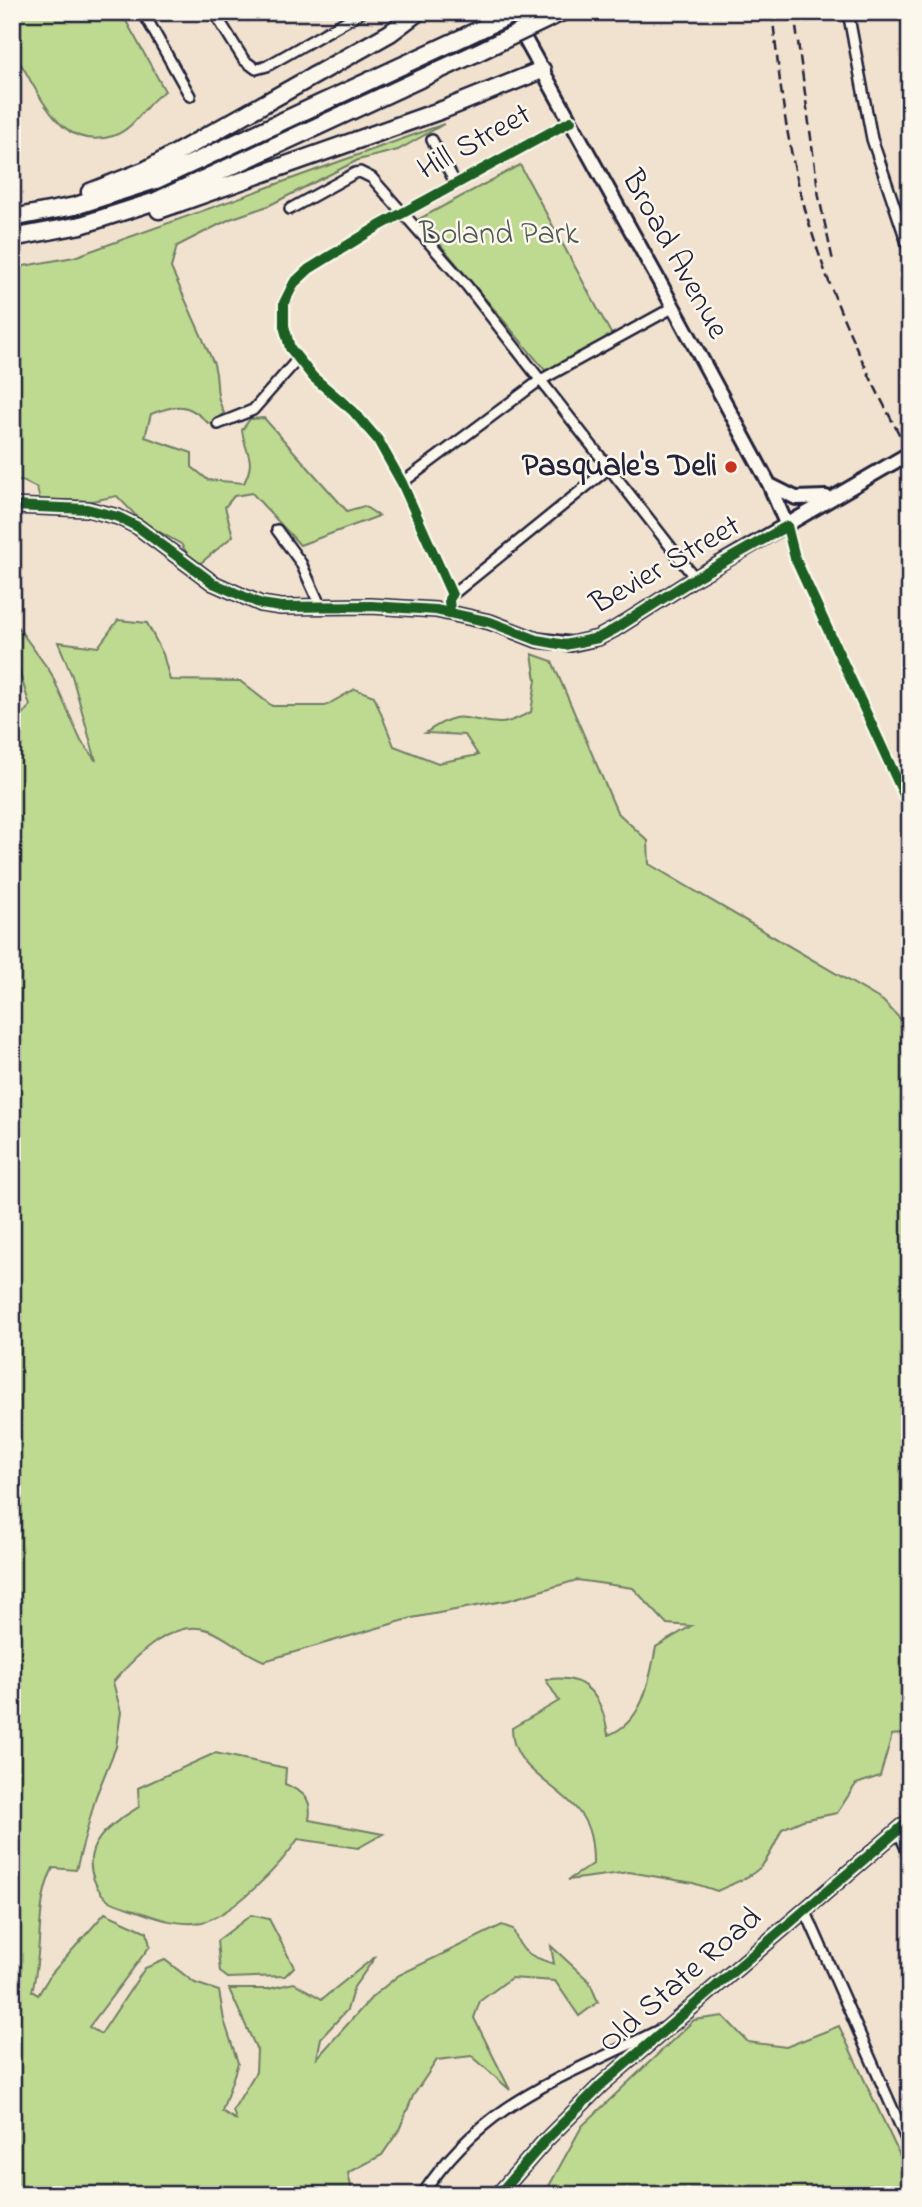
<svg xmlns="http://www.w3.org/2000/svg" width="922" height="2207" viewBox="0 0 922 2207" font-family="'Indie Flower',sans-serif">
  <rect width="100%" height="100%" fill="#f1e2cf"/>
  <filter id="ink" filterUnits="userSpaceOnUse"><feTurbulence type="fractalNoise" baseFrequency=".0143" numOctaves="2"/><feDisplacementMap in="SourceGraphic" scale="14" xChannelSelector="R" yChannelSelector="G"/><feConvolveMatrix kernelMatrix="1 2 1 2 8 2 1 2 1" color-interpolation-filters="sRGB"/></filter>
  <g filter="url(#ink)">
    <path fill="#bed990" stroke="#707e66" stroke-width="2" d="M12,12H121L165,91C144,103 137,128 113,136C68,150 48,111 29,78C24,68 14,55 12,45C11,34 12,23 12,12Z
      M444,124L398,150L358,160L268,206L230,219L177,246L171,268L214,364C220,386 213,389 224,413L209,424C188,402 178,404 151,414L145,437L192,453V467L208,480L244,483C257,457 245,455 242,430L250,419L264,418L347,511L364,506L379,516L300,545L252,493L234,496L225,507L233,536L196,567L181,544L142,522L117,496L92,501L40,500L37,488L23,481L12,482V268L74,257Z
      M520,165L614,339L549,375L419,219Z
      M12,619L51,673L81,741L96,761L72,676L58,642L98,647L118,620L147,623L163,654L170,680L240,681L272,706H325L355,689L374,696L394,746L438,763L478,755L465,735L425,733C464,707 460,721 499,723C509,724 522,716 531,712L536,680L532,654L552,661L617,812L648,841L649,864L883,1001L910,1029V1733L892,1735L880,1776L856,1784L837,1813L803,1820L782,1829C763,1873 759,1872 717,1891L693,1883L629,1872L568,1880L593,1864C593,1845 591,1827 579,1812C557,1783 511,1770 512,1728L559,1701L546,1680C587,1672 603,1699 608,1735C644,1722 649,1681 656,1647L691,1626L667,1624L633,1588L577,1580L509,1600L412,1618L264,1661C244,1653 228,1638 211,1631C174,1616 135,1657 113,1682L121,1712L116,1747L96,1796L76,1870L53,1868C34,1906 44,1948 32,1991L38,1995L51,1974L105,1913L147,1932L150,1946L89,2027L101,2034L145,1968L165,1960L195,1983L219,1991L224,2020L238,2063L222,2111L236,2120L233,2110L256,2072L257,2050L229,1989H268L294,1983L322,1999L376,1956L354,1987L347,2010L321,2038L317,2058L373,1996L399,1975L502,1925L513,1929C521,1954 530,1956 554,1964L551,1946L589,1981L598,2002L579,2016L555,1981L511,1978L480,2001L474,2018L510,2090L472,2056L437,2060L413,2096L399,2130L382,2155L348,2173L353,2195H12V694L20,717L30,706L12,648Z
      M215,1753L286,1768L285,1784C303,1792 313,1798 309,1820L383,1834L358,1848L298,1839C281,1865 233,1915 202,1922C181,1926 159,1919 140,1912C130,1908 119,1906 110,1901C103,1897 97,1888 94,1880C80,1843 112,1824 139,1807L138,1788Z
      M251,1915L269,1919L294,1967L285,1976L228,1978L220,1972L217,1941Z
      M723,2016L748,2042L786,2047L839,2026L910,2177L904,2195H544L582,2126L694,2020Z"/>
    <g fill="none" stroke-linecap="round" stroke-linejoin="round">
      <defs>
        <path id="street" d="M143,12L190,96
          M214,12L244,60L256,69L267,66L362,12
          M848,12L872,139L910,252
          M432,140L456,184
          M290,209L355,173L360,172L372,178L467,286L695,578
          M218,424L253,410L297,360
          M402,483L539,381L674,307
          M787,526L795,558L910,808
          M277,530L301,563L321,607
          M452,595L609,468
          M450,612L449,599L452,595L402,483L378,440L353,411L313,377L290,348L284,326V303L294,283L309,269L379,226L571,121
          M898,1830L910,1858
          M805,1910L910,2148
          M422,2195C485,2099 564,2078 661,2029"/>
        <path id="secondary" d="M510,12L680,319L769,484L787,526
          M770,485L796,498L826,497
          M12,506L87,509L118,517L138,527L213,583L261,604L281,607L371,606L436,610L490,622L537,640L571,644L598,638L615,629L695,578L910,453
          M498,2195L545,2141L602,2084L910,1820"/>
        <path id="highway" d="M90,192L146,170L390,33L418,12
          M159,210L445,109L542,70
          M12,218L75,206L156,180L466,36
          M12,238L81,225L156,201L474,54"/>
      </defs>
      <use href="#street" stroke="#22223b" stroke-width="14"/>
      <use href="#secondary" stroke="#22223b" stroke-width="18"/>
      <use href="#highway" stroke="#22223b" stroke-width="21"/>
      <use href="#street" stroke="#fbf7ec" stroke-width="9"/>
      <use href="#secondary" stroke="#fbf7ec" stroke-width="12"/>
      <use href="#highway" stroke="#fbf7ec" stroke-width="16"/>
      <path stroke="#22223b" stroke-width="2.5" stroke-dasharray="10 5" stroke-linecap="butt" d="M772,12C777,55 781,98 789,140C809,251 856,356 910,454
        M794,12L819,197L833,261"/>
      <defs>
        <path id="highway-bridge" d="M466,36L517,12
          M474,54L562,12"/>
      </defs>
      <use href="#highway-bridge" stroke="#22223b" stroke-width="21" stroke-linecap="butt"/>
      <use href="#highway-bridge" stroke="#fbf7ec" stroke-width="16"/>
      <defs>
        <path id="cycleway" d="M12,506L87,509L118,517L138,527L213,583L261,604L281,607L371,606L436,610L490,622L537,640L565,645L598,638L615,629L695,578L787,526L795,558L910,808
          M450,612L449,599L452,595L402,483L378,440L353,411L313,377L290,348L284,326V303L294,283L309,269L379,226L571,121
          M498,2195L545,2141L602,2084L910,1820"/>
      </defs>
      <use href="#cycleway" stroke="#fbf7ec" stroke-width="15"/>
      <use href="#cycleway" stroke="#1b5e20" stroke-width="10"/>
    </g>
  </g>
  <circle fill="#c8321e" stroke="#fbf7ec" stroke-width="2.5" cx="731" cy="467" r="7"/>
  <g text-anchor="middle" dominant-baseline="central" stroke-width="5" stroke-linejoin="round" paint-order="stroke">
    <g font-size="32" fill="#22223b" stroke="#fbf7ec">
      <text transform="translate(475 143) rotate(-29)">Hill Street</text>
      <text transform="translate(674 255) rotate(61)">Broad Avenue</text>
      <text transform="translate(666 566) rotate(-30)">Bevier Street</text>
      <text transform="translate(681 1981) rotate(-41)">Old State Road</text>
    </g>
    <g font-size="32" fill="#515954" stroke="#fbf7ec">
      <text x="499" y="235">Boland Park</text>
    </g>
    <g font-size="32" font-weight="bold" fill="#22223b" stroke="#fbf7ec" text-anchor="end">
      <text x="717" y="467">Pasquale's Deli</text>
    </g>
  </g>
  <rect width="922" height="2207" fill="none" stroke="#fbf7ec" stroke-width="42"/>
  <rect x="21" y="21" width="880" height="2165" fill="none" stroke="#22223b" stroke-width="2.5" filter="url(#ink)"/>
</svg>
